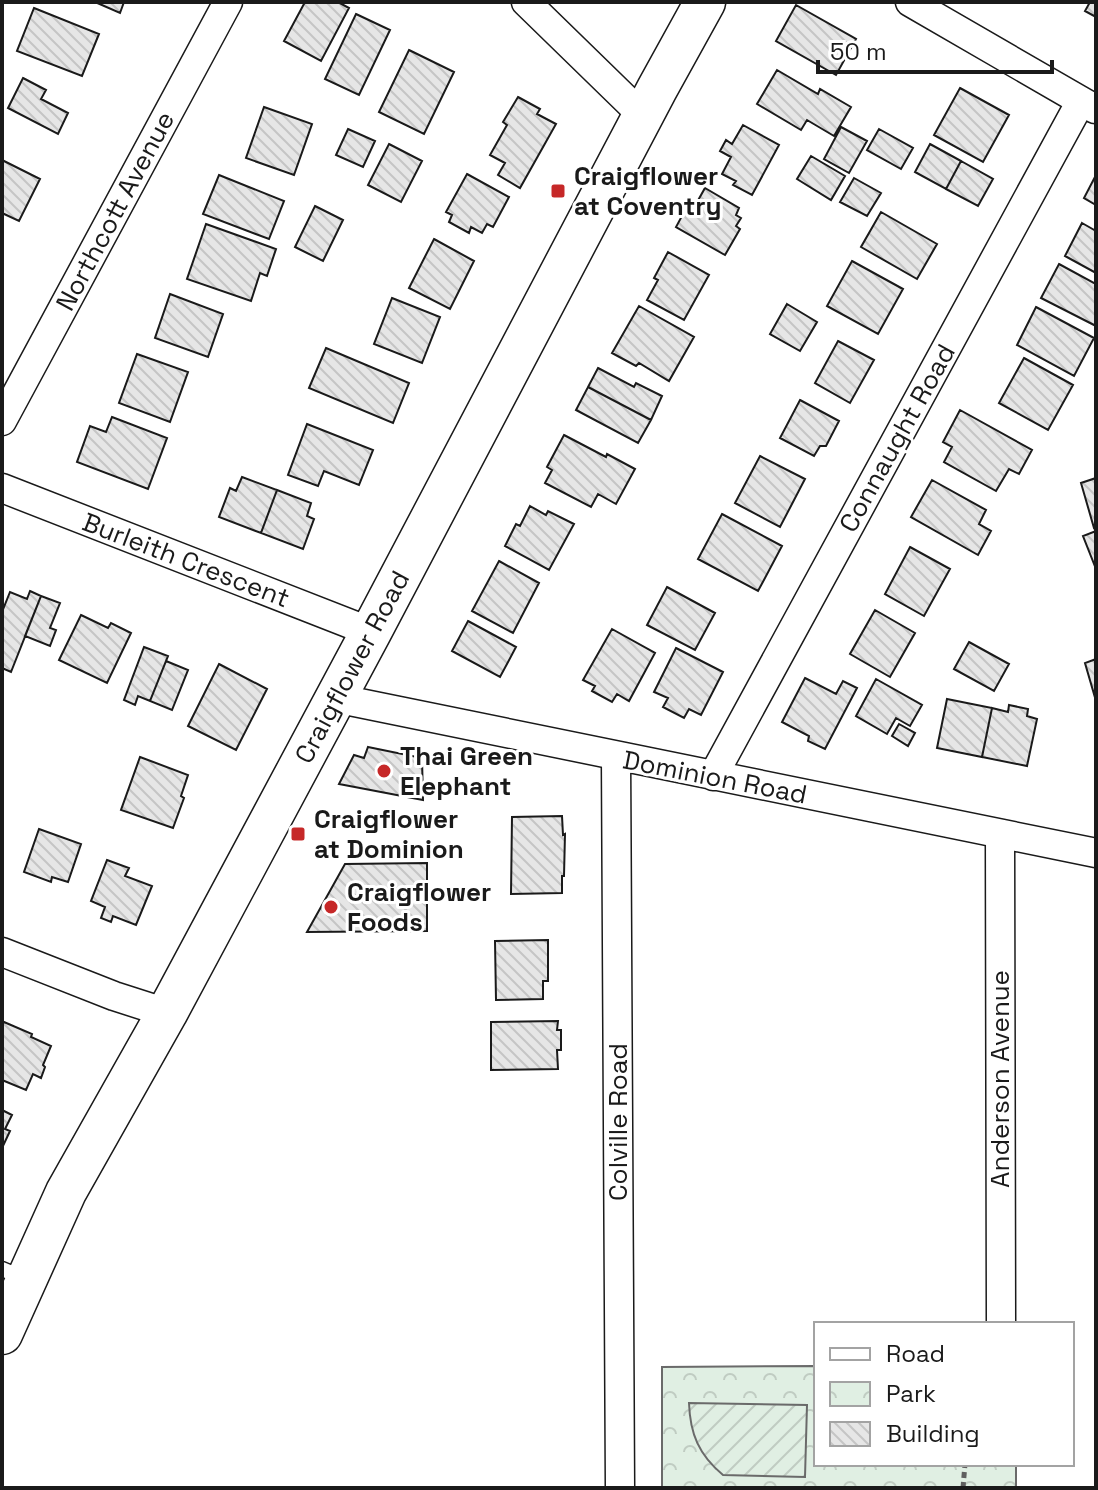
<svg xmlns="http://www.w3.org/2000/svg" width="1098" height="1490" viewBox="0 0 1098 1490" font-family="'Space Grotesk',sans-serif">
  <defs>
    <pattern id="park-crowns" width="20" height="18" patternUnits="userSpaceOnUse" patternTransform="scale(2)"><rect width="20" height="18" fill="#e0efe3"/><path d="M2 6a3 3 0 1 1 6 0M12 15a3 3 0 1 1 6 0" fill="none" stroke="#c0ccc2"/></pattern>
    <pattern id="garden-furrows" width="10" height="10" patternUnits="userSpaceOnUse" patternTransform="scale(2)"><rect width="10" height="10" fill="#e0efe3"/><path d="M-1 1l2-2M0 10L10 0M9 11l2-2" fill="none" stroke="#c0ccc2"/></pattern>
    <pattern id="building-back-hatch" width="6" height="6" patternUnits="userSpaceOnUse" patternTransform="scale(2)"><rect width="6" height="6" fill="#e6e6e6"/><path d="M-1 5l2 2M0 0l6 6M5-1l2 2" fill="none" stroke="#c5c5c5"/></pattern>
  </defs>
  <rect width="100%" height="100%" fill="#fff"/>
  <path fill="url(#park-crowns)" stroke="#6a6a6a" stroke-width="2" d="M816,1366V1464H1016V1488H662V1367Z"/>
  <path fill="url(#garden-furrows)" stroke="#6a6a6a" stroke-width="2" d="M689,1403L807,1405L805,1477L723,1475C699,1455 690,1434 689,1403Z"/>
  <path fill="url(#building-back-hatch)" stroke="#1a1a1a" stroke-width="2" d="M95,2H124L120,13Z
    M305,2H338L349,8L321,61L284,41Z
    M1090,2H1096V17L1085,11Z
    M796,5L856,39L836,75L776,41Z
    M34,8L99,34L82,76L17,51Z
    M356,14L390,30L359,95L325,79Z
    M409,50L454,72L424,134L379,112Z
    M777,70L818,94L820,89L851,107L834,136L807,120L801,130L757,104Z
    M23,78L46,90L41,99L68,113L58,134L8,108Z
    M960,88L1009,115L983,162L934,135Z
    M518,97L540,109L537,114L556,124L520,188L498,175L505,163L490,155L507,125L503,122Z
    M264,107L312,124L294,175L246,158Z
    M743,125L779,145L752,195L733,185L736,181L722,174L731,157L720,151L726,140L732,144Z
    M841,127L867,141L849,173L824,159Z
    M348,129L375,141L363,167L336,155Z
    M879,129L913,148L901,169L867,150Z
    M389,144L422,161L401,202L368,185Z
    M930,144L961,161L946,189L915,172Z
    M811,156L845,176L831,200L797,179Z
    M2,160L40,179L19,221L2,213Z
    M961,161L993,179L978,206L946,189Z
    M467,174L509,197L493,227L487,224L482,233L471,227L469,233L449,222L452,215L446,212Z
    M219,175L284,201L269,239L203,214Z
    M1096,175V205L1084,198Z
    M854,178L881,193L867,216L840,202Z
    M705,188L739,208L736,215L741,218L736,226L740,229L725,255L676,227L690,201L696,204Z
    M315,206L343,220L323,261L295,247Z
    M881,212L937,244L917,279L861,247Z
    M1082,223L1096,231V273L1065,256Z
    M206,224L276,249L267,276L260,273L251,301L187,279Z
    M434,239L474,261L450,309L409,288Z
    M668,252L709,275L684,320L647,300L658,280L654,278Z
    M852,261L903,289L878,334L827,306Z
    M1059,264L1096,284V326L1041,298Z
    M170,294L223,314L208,357L155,338Z
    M392,298L440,317L422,363L374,344Z
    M787,304L817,322L800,351L770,334Z
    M639,306L694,337L669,381L639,363L636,366L612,353Z
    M1036,307L1094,338L1074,376L1017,345Z
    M838,341L874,360L850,403L815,383Z
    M326,348L409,383L393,423L309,388Z
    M137,354L188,372L170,422L119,403Z
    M1024,358L1073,385L1048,430L999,403Z
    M598,368L634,387L636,383L662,396L651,420L588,387Z
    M588,387L651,420L638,443L576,410Z
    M800,400L839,421L826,446H820L814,456L780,438Z
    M960,410L1032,450L1019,474L1009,469L996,491L944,462L952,447L943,442Z
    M112,417L167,438L148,489L77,462L90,426L106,432Z
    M307,424L373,450L359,485L324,471L318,486L288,475Z
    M564,435L606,457L607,454L635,469L616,504L598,494L591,507L545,483L552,470L547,467Z
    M760,456L805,479L780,527L735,503Z
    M242,477L277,490L261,533L219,517L230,488L236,491Z
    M1096,478V527L1094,528L1081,483Z
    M932,480L986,510L979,524L991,531L978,555L911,517Z
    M277,490L311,503L307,516L314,519L303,549L261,533Z
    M530,506L546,515L548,511L574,524L549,570L505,546L516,524L520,526Z
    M722,514L782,546L758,591L698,559Z
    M1096,531V569L1083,536Z
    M910,547L950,569L924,616L885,594Z
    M499,561L539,583L513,633L472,611Z
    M667,587L715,613L695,650L647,625Z
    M30,591L41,596L11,672L2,668V612L10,592L27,599Z
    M41,596L60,603L50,628L56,630L50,646L25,636Z
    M875,610L915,633L890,677L850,654Z
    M81,615L108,628L111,623L131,633L107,683L59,660Z
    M468,621L516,647L500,677L452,651Z
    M612,629L655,653L629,701L617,694L612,702L592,691L595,686L583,680Z
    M969,642L1009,664L994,691L954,669Z
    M144,647L168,656L150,701L138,696L135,705L124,700Z
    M676,648L723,672L701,715L689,709L684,718L663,707L668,698L654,692Z
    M1096,659V701L1085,663Z
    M166,661L188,670L172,710L150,701Z
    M219,664L267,689L236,750L188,726Z
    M805,678L836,694L843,681L857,688L825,749L808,741L809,736L782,722Z
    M876,679L922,705L910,726L896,718L887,734L856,716Z
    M947,699L992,708L982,757L937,748Z
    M1009,705L1028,709L1027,716L1037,719L1027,766L982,757L992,708L1008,712Z
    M899,724L915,733L908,746L892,736Z
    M368,747L422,758L423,800L339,784L354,755L364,758Z
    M140,757L188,775L181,796L184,798L173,828L121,810Z
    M562,816L563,835L565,834L564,876H562V893L511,894L512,817Z
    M39,829L81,844L68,882L52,877L51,882L24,872Z
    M107,860L129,868L125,876L152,886L136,925L113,916L111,922L101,918L105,907L91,901Z
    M427,863V931L307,932L345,864Z
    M548,940V981H543V999L496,1000L495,941Z
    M558,1021L557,1030H561V1050H557L558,1069L491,1070V1022Z
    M4,1022L32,1034L31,1037L51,1046L43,1065L45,1067L41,1078L33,1074L26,1090L2,1080V1025Z
    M2,1110L12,1115L5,1129L10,1131L2,1148Z"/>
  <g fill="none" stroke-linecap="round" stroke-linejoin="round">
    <defs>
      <path id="lane" d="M2,1269L26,1279"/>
      <path id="street" d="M526,2L643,116
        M910,2L1095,109
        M2,421L228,2
        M2,488L371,632
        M335,698L1096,853
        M616,757L620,1488
        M713,776L1081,101
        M1000,834L1001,1324
        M2,952L114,996L167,1013"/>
      <path id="secondary" d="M2,1334L66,1192L167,1013L371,632L657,89L705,2"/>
    </defs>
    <use href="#lane" stroke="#1a1a1a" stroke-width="17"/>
    <use href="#street" stroke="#1a1a1a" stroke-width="31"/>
    <use href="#secondary" stroke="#1a1a1a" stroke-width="43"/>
    <path stroke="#5f5f5f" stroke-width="5" stroke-dasharray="6 4" stroke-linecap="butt" d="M963,1488L965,1464"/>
    <use href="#lane" stroke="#fff" stroke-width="14"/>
    <use href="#street" stroke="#fff" stroke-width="28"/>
    <use href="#secondary" stroke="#fff" stroke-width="40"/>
  </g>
  <g fill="#c62828" stroke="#fff" stroke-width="3">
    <rect x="550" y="183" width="16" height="16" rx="4"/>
    <circle cx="384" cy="771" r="8"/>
    <rect x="290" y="826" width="16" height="16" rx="4"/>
    <circle cx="331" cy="907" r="8"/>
  </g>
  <g text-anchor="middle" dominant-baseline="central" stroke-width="6" stroke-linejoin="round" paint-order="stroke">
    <g font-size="26" font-weight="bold" fill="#1a1a1a" stroke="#fff" text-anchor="start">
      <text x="574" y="176">Craigflower<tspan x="574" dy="30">at Coventry</tspan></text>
      <text x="400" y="756">Thai Green<tspan x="400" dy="30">Elephant</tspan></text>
      <text x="314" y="819">Craigflower<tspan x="314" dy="30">at Dominion</tspan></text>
      <text x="347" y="892">Craigflower<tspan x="347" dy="30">Foods</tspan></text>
    </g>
    <g font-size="26" fill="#1a1a1a" stroke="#fff">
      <text transform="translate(115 211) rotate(-62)">Northcott Avenue</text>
      <text transform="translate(897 438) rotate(-61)">Connaught Road</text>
      <text transform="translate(186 560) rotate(21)">Burleith Crescent</text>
      <text transform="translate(352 667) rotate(-62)">Craigflower Road</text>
      <text transform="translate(715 777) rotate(11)">Dominion Road</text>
      <text transform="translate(1000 1079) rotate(-90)">Anderson Avenue</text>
      <text transform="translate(618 1122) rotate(-90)">Colville Road</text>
    </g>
  </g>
  <rect width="1098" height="1490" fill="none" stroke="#1a1a1a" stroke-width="8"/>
  <rect x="814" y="1322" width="260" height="144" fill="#ffffff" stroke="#a3a3a3" stroke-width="2"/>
  <rect x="830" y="1348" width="40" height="12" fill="#ffffff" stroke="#a3a3a3" stroke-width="2"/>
  <text x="886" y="1362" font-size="24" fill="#1a1a1a">Road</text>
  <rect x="830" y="1382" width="40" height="24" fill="url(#park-crowns)" stroke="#a3a3a3" stroke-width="2"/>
  <text x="886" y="1402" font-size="24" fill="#1a1a1a">Park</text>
  <rect x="830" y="1422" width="40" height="24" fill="url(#building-back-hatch)" stroke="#a3a3a3" stroke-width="2"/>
  <text x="886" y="1442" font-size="24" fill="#1a1a1a">Building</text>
  <path d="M818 60v12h234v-12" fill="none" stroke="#1a1a1a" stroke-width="4"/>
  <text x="830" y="60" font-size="24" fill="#1a1a1a" stroke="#ffffff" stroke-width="6" paint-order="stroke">50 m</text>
</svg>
